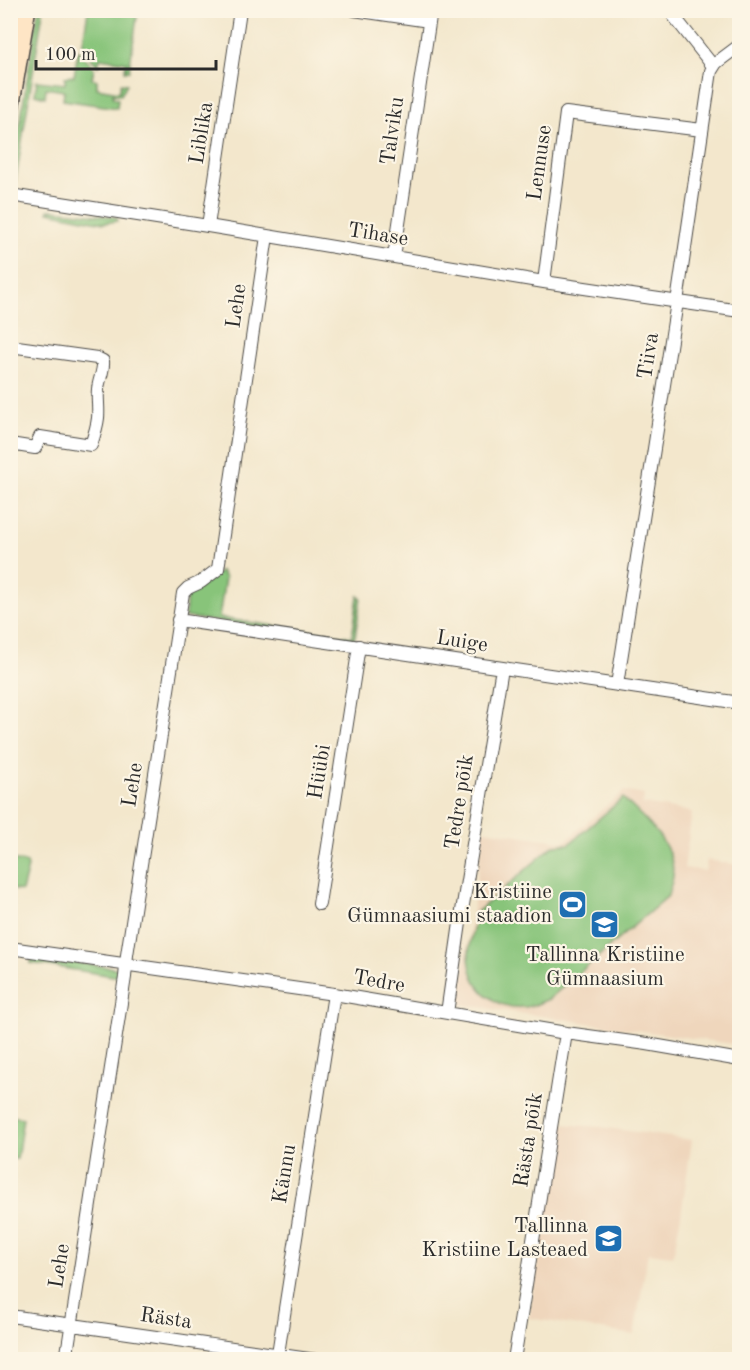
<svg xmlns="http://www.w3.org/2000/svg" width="750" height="1370" viewBox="0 0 750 1370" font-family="'Old Standard TT',serif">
  <rect width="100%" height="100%" fill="#fcf5e5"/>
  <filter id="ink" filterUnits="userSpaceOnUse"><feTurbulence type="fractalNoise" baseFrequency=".0167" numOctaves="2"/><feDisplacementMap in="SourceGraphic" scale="12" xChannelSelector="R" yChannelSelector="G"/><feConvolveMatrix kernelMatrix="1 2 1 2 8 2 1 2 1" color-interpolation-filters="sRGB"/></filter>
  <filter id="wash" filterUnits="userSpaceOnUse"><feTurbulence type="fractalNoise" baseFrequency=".008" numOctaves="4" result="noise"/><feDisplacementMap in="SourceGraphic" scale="24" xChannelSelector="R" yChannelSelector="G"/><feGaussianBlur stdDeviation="1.35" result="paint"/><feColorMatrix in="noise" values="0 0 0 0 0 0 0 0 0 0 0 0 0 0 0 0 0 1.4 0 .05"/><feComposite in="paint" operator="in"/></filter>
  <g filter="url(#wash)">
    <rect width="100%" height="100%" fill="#f3e7cc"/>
    <path fill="#efd6bc" d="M624,791L644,795L643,804L692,812L684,868L705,871L707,860L739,865V1045L459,1004L484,830L564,842Z
      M559,1124L600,1127L692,1140L681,1215L673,1256L648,1253L634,1335L529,1318Z"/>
    <path fill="#88c47a" stroke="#5a7852" stroke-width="1.5" d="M38,11H43L14,190L11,185L12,173Z
      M88,11H133L137,17L129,71H125L126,62L100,58L98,66L82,48Z
      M78,50L94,68L92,79L97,80V88L119,92L121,83L127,84L121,95L113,94V98L118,99L117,108L63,100L64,91L46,88L45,97L35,94L37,81L65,84V77L74,76Z
      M49,210H54L114,217L117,218L118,221L104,223L48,212Z
      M221,571L225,578L219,618L352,637L358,596L361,597L355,637L353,640L185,617L187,596Z
      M623,798C644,819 676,844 673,877C672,884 669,890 668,896L549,999C543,1001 537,1005 531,1006C497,1013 469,988 469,954C469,939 475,926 477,912L554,845L569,844Z
      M11,860L27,863L28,867L22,891L11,889Z
      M36,957L115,968L120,974V977L30,963L33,958Z
      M10,1116L23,1118L17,1159H11Z"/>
  </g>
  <g filter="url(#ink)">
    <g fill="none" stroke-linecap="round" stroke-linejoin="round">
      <defs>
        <path id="minor" d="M354,10L429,21
          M669,10L713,66
          M10,195L208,226L544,282L740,311
          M208,226L240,10
          M394,257L431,10
          M544,282L566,113L702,130
          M10,346L97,358L103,361C104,371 99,379 98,389C97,398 99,408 98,418C97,427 94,436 91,445L40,437L35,448L10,444
          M178,620L740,703
          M617,685L677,302L711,71L716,63L740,45
          M319,904L359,646
          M10,948L334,994L566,1033L647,1044L740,1060
          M447,1013L460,923L502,668
          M10,1316L316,1360
          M66,1360L125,977L127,955L183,593L188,588L201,582L218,569L267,236
          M277,1360L334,994
          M514,1360L566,1033"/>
        <path id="tertiary" d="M738,1360L740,1351"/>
        <path id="secondary" d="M10,112L27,10"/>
      </defs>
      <use href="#minor" stroke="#494743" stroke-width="14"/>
      <use href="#tertiary" stroke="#494743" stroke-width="17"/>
      <use href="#secondary" stroke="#494743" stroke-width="19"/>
      <use href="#minor" stroke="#fff" stroke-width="12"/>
      <use href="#tertiary" stroke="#fff" stroke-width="15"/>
      <use href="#secondary" stroke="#fee5c5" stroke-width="16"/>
    </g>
  </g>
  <defs>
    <symbol id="stadium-square" viewBox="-11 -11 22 22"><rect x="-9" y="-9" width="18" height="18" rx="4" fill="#1f6fb2" stroke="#fcf5e5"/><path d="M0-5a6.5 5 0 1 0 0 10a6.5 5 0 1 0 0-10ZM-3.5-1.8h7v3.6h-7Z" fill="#fff"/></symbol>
    <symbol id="school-square" viewBox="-11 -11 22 22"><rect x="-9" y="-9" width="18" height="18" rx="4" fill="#1f6fb2" stroke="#fcf5e5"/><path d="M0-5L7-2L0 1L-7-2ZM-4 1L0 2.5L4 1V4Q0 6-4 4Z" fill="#fff"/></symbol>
  </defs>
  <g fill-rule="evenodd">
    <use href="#stadium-square" x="556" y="888" width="33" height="33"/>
    <use href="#school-square" x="588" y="908" width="33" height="33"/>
    <use href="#school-square" x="592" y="1222" width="33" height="33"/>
  </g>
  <g text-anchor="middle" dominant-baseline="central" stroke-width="4.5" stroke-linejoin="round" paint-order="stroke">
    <g font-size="21" fill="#2b2b2b" stroke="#fcf5e5">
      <text transform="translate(393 131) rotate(-82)">Talviku</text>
      <text transform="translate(202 133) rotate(-81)">Liblika</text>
      <text transform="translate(540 163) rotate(-82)">Lennuse</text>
      <text transform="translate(378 235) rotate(9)">Tihase</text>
      <text transform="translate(237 306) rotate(-82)">Lehe</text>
      <text transform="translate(649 356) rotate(-81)">Tiiva</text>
      <text transform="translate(462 642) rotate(9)">Luige</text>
      <text transform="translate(320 772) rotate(-81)">Hüübi</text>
      <text transform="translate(133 785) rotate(-81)">Lehe</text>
      <text transform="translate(460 802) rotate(-81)">Tedre põik</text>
      <text transform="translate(379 982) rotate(10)">Tedre</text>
      <text transform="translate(529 1140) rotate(-81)">Rästa põik</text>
      <text transform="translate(285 1174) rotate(-81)">Kännu</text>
      <text transform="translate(60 1266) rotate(-81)">Lehe</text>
      <text transform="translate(166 1319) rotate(8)">Rästa</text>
    </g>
    <g font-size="21" fill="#2b2b2b" stroke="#fcf5e5" text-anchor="end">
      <text x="552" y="892">Kristiine<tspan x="552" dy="24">Gümnaasiumi staadion</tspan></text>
      <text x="605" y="955" text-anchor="middle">Tallinna Kristiine<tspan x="605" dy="24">Gümnaasium</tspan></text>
      <text x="588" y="1226">Tallinna<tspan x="588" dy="24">Kristiine Lasteaed</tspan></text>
    </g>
  </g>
  <rect width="750" height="1370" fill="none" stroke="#fcf5e5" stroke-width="36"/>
  <path d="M36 60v9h180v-9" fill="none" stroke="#2b2b2b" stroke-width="3"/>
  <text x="45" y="60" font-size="18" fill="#2b2b2b" stroke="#fcf5e5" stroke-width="4.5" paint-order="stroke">100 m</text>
</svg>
